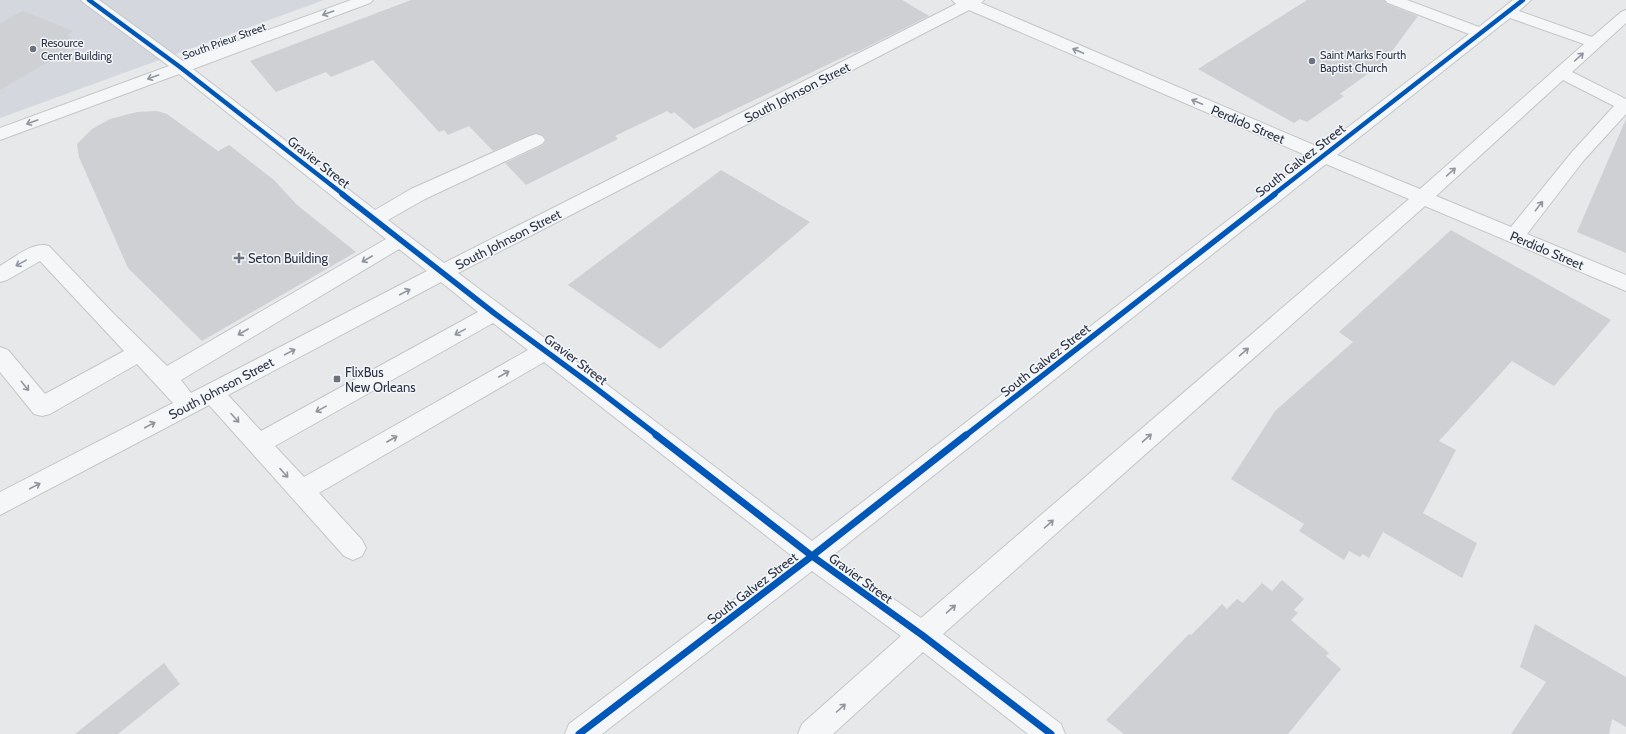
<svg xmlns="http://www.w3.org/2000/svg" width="1626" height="734" viewBox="0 0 1626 734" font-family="Cabin,sans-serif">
  <rect width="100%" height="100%" fill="#e6e8ea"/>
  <path fill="#d4d7dd" d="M0,0H324L0,118Z"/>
  <path fill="#ced0d3" d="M411,0H902L929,16L855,53L854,52L694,129L674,112L671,114L667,111L615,136L618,139L526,185L505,163L543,145L546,140L542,135L536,133L493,151L469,126L448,135L444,130L439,132L373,60L331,77L326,72L276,92L250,61Z
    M1307,0H1384L1387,4L1418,16L1384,62L1340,94L1344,96L1307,122L1300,119L1294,123L1198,69Z
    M23,11L73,31L66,35L72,38L64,42L69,44L62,48L68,50L0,90V23Z
    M157,111L167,114L218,151L229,145L274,180L297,205L356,252L202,341L128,268L79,157L77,144L92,129L110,119L137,112Z
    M1626,119V253L1577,232Z
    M721,170L810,222L660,349L568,285Z
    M1451,230L1611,320L1554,386L1512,361L1439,441L1456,450L1423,513L1477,543L1462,578L1383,532L1369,558L1363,554L1360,557L1349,551L1344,560L1299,531L1304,524L1231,479L1275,411L1353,342L1339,332Z
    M1282,580L1304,599L1294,610L1298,613L1291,620L1329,653L1326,656L1341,669L1288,734H1124L1106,720L1189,634L1191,635L1222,604L1227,609L1237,599L1243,603L1262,583L1272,591Z
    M1535,624L1626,677V727L1612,719L1609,734H1511L1546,682L1520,667Z
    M164,663L180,684L118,734H75Z"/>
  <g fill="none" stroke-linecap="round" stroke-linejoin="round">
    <defs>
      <path id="minor" d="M81,0H99L183,61L351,0H373L370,3L193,69L375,210L411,189L530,136L536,134L542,136L545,140L542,144L425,199L388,220L444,263L956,4L952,0H984L981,3L1321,148L1469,34L1388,3L1385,0H1407L1479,27L1513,0H1531L1519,11L1592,37L1621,12L1626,10V23L1572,72L1626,99V114L1584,160L1527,234L1626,275V291L1425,206L943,634L1061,724L1065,734H1028L923,652L833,734H798L802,724L901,636L812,571L602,734H565L569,724L792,556L544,362L319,493L362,540L366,548L362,556L353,560L344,556L209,405L0,515V492L173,403L137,364L50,414L42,416L34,414L0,372V347L8,350L45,394L124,351L40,261L7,280L0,282V266C14,258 33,241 49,246L113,313L167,366L386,239L179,74L0,140V128L169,66L84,3ZM969,10L1310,157L812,541L601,380L458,273ZM1510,18L1584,44L1420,189L1337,155ZM1563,80L1614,106L1572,152L1511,227L1436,196ZM1326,164L1409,199L921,618L832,556ZM399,249L427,271L191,393L181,380ZM441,282L478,312L261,431L228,395ZM493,323L528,350L304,477L275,446Z"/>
    </defs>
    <use href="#minor" stroke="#c4c6c8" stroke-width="2"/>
    <use href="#minor" fill="#f5f6f7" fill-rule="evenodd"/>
    <defs>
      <path id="cycleway-far2" d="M89,0L180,67L344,195
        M1273,195L1523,0"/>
      <path id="cycleway-far1" d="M342,194L494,313L593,386L658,436
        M965,436L1275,194"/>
      <path id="cycleway" d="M656,435L812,556L922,635L1051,734
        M579,734L812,556L966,435"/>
    </defs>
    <use href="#cycleway-far2" stroke="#f4f6f9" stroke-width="6"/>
    <use href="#cycleway-far1" stroke="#f4f6f9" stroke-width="8"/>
    <use href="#cycleway" stroke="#f4f6f9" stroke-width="10"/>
    <use href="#cycleway-far2" stroke="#0057b8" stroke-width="4.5"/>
    <use href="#cycleway-far1" stroke="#0057b8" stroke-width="5.5"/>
    <use href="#cycleway" stroke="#0057b8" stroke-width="7"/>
  </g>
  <defs><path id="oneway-shaft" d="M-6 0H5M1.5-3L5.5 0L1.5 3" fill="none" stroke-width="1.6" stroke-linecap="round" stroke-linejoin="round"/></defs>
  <g stroke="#90959e">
    <use href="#oneway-shaft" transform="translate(328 13) rotate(160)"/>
    <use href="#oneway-shaft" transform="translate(1078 51) rotate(-157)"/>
    <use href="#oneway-shaft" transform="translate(1579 57) rotate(-42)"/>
    <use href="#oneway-shaft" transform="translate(153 77) rotate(160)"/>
    <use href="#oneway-shaft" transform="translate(1197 102) rotate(-157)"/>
    <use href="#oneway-shaft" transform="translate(32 122) rotate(160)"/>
    <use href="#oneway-shaft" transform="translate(1451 172) rotate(-42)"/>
    <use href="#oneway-shaft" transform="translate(1539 206) rotate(-52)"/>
    <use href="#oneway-shaft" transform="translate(367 259) rotate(150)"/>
    <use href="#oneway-shaft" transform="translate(21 263) rotate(151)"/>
    <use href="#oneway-shaft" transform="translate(405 292) rotate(-28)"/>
    <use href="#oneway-shaft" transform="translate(243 332) rotate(150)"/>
    <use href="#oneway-shaft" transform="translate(460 332) rotate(151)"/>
    <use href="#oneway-shaft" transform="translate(290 352) rotate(-28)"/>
    <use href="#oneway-shaft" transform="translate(1244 352) rotate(-41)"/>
    <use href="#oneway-shaft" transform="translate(504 374) rotate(-30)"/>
    <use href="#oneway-shaft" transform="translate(25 386) rotate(51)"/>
    <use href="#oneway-shaft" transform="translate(321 409) rotate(151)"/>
    <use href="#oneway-shaft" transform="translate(235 418) rotate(48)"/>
    <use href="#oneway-shaft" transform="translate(150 425) rotate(-28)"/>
    <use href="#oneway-shaft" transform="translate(1147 438) rotate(-41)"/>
    <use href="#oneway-shaft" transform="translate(392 439) rotate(-30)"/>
    <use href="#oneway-shaft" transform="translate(284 473) rotate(48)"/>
    <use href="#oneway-shaft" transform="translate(35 486) rotate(-28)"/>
    <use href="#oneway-shaft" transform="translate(1049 524) rotate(-41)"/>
    <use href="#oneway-shaft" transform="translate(951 609) rotate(-41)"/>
    <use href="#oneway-shaft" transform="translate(841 708) rotate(-42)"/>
  </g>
  <g fill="#6c737f" stroke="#f4f6f9" stroke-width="1.5">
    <circle cx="33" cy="49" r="4"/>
    <circle cx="1312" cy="61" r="4"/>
    <path d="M237 252h4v4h4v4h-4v4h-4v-4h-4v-4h4z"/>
    <rect x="333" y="375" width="8" height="8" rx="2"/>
  </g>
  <g text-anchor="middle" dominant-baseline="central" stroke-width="3" stroke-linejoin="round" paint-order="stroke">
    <g font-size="11" fill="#2b3445" stroke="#f4f6f9">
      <text transform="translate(224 41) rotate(-20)">South Prieur Street</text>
    </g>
    <g font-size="11" fill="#2b3445" stroke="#f4f6f9" text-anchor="start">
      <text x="41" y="43">Resource<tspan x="41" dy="13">Center Building</tspan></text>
      <text x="1320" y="55">Saint Marks Fourth<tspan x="1320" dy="13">Baptist Church</tspan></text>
    </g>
    <g font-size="13" fill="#2b3445" stroke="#f4f6f9">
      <text transform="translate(797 92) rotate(-27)">South Johnson Street</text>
      <text transform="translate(1248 124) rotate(23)">Perdido Street</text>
      <text transform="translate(1300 160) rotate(-38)">South Galvez Street</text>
      <text transform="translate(319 162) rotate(38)">Gravier Street</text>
      <text transform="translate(508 239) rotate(-27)">South Johnson Street</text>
      <text transform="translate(1547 250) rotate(23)">Perdido Street</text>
      <text transform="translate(576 359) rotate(37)">Gravier Street</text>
      <text transform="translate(1045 360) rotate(-38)">South Galvez Street</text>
      <text transform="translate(221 388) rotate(-28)">South Johnson Street</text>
      <text transform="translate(861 578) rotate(36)">Gravier Street</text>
      <text transform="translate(752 588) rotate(-37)">South Galvez Street</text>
    </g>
    <g font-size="13" fill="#2b3445" stroke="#f4f6f9" text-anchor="start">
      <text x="248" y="258">Seton Building</text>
      <text x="345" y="372">FlixBus<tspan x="345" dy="15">New Orleans</tspan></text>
    </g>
  </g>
</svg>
